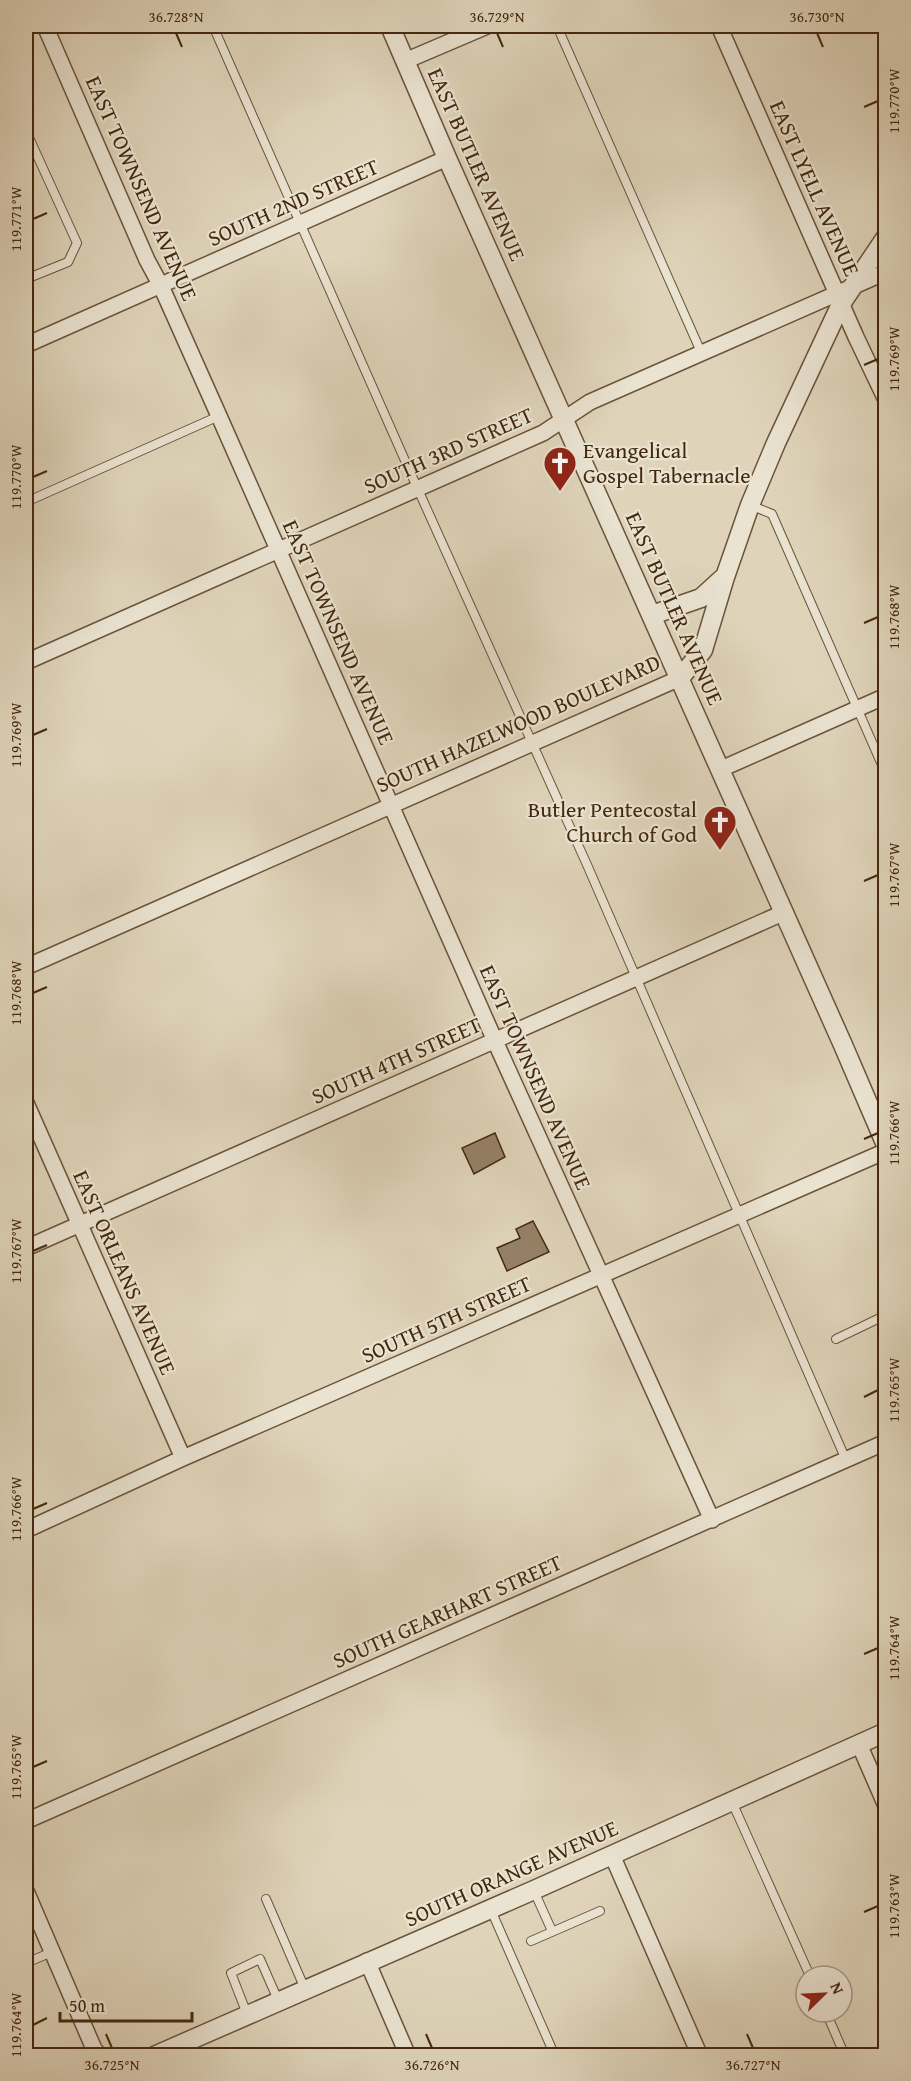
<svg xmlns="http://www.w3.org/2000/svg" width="911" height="2081" viewBox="0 0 911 2081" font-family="'Gentium Book Plus',serif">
  <rect width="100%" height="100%" fill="#dfd4ba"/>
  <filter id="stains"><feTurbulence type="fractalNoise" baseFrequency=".00333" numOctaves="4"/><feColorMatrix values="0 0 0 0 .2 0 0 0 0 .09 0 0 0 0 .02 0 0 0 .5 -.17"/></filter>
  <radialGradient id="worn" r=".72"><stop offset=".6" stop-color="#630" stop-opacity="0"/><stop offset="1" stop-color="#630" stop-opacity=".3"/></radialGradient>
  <path fill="#958167" stroke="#44280d" stroke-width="1.5" d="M495,1133L505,1157L474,1174L462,1148Z
    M533,1221L549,1252L507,1271L497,1248L520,1238L516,1229Z"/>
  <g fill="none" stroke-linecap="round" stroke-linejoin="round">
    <defs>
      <path id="service" d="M213,26L407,465L588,867L846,1460
        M557,26L701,352
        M881,26L886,36
        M26,131L77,243L68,262L26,279
        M26,502L219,416
        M750,505L772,514L886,774
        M836,1339L886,1315
        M732,1802L810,1976
        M534,1891L552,1931
        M266,1899L305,1989
        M491,1910L555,2056
        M531,1941L600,1911
        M26,1963L52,1952
        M826,2012L845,2056
        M247,2014L231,1973L260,1959L278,2000"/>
      <path id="minor" d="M45,26L147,260L161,286L219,416L495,1041L712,1520
        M719,26L856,337L886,400
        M405,61L487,26
        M26,345L447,158
        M26,662L543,433L590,402L886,272
        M721,769L886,696
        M26,967L680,678
        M26,1103L183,1458
        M26,1248L785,912
        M26,1530L183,1458L886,1151
        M859,1744L886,1806
        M26,1821L886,1442
        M612,1855L700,2056
        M26,1891L94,2049L100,2056
        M367,1961L408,2056"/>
      <path id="tertiary" d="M390,26L447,158L843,1045L886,1145
        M652,615L701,598L723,578
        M680,678L703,650L725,577L750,505L776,443L841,304L886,237
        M154,2056L534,1890L886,1732"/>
    </defs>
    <use href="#service" stroke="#6b5338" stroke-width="10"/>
    <use href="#minor" stroke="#6b5338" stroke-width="18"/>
    <use href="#tertiary" stroke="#6b5338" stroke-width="21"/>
    <use href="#service" stroke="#eae3d2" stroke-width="8"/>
    <use href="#minor" stroke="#eae3d2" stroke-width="15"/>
    <use href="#tertiary" stroke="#eae3d2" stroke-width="18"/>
  </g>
  <path fill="none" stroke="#44280d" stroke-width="2" d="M176,33L182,47M497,33L503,47M817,33L823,47M864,107L878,101M33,219L47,213M864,365L878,359M33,477L47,471M864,623L878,617M33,735L47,729M864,881L878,875M33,993L47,987M864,1139L878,1133M33,1251L47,1245M864,1397L878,1390M33,1509L47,1503M864,1654L878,1648M33,1767L47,1761M864,1912L878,1906M33,2025L47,2018M106,2034L112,2048M426,2034L432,2048M747,2034L753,2048"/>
  <defs>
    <symbol id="church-pin" viewBox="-11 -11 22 30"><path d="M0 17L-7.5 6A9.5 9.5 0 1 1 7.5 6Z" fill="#8f2418" stroke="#eae3d2"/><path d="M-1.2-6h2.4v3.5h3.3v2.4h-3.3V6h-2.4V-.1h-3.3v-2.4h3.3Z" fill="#fff"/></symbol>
  </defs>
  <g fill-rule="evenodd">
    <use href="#church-pin" x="541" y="444" width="38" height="52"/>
    <use href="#church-pin" x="701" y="803" width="38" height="52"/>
  </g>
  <g text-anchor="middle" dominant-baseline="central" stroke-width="4.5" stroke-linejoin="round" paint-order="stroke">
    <g font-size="22" fill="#44280d" stroke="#eae3d2">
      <text transform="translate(477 164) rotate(66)">EAST BUTLER AVENUE</text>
      <text transform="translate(142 188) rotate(66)">EAST TOWNSEND AVENUE</text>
      <text transform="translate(815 188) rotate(66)">EAST LYELL AVENUE</text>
      <text transform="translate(293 202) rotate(-24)">SOUTH 2ND STREET</text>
      <text transform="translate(448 450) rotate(-24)">SOUTH 3RD STREET</text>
      <text transform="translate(675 608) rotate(66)">EAST BUTLER AVENUE</text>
      <text transform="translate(339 632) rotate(66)">EAST TOWNSEND AVENUE</text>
      <text transform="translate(518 723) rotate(-24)">SOUTH HAZELWOOD BOULEVARD</text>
      <text transform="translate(396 1060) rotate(-24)">SOUTH 4TH STREET</text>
      <text transform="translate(536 1077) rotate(66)">EAST TOWNSEND AVENUE</text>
      <text transform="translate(125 1272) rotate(66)">EAST ORLEANS AVENUE</text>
      <text transform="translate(446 1319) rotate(-24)">SOUTH 5TH STREET</text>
      <text transform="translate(447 1611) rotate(-24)">SOUTH GEARHART STREET</text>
      <text transform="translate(511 1873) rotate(-24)">SOUTH ORANGE AVENUE</text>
    </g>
    <g font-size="22" fill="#44280d" stroke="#eae3d2" text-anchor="start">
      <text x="583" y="450">Evangelical<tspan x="583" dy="25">Gospel Tabernacle</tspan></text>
      <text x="697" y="809" text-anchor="end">Butler Pentecostal<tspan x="697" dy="25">Church of God</tspan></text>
    </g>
  </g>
  <rect width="911" height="2081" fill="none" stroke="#dfd4ba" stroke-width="66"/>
  <g transform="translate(824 1994) rotate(66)"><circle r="28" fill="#eae3d2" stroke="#a89883" stroke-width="1.5"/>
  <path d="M0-4.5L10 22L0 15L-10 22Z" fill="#8f2418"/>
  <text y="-9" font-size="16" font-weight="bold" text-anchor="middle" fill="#44280d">N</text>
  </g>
  <path d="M60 2012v9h132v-9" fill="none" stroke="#44280d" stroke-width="3"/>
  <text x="69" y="2012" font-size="18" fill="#44280d" stroke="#eae3d2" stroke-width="4.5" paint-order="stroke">50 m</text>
  <rect x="33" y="33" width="845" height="2015" fill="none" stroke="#44280d" stroke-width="2"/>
  <g font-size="15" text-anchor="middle" fill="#44280d">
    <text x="176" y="22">36.728°N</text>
    <text x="497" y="22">36.729°N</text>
    <text x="817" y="22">36.730°N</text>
    <text transform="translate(894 101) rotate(-90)" y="5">119.770°W</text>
    <text transform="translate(16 219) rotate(-90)" y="5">119.771°W</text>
    <text transform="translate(894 359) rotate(-90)" y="5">119.769°W</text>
    <text transform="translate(16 477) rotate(-90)" y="5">119.770°W</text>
    <text transform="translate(894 617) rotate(-90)" y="5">119.768°W</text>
    <text transform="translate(16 735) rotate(-90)" y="5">119.769°W</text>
    <text transform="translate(894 875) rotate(-90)" y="5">119.767°W</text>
    <text transform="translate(16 993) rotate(-90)" y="5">119.768°W</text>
    <text transform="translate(894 1133) rotate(-90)" y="5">119.766°W</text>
    <text transform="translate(16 1251) rotate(-90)" y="5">119.767°W</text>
    <text transform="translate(894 1390) rotate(-90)" y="5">119.765°W</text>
    <text transform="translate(16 1509) rotate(-90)" y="5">119.766°W</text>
    <text transform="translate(894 1648) rotate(-90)" y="5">119.764°W</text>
    <text transform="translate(16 1767) rotate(-90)" y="5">119.765°W</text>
    <text transform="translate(894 1906) rotate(-90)" y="5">119.763°W</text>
    <text transform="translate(16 2025) rotate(-90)" y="5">119.764°W</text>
    <text x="112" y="2070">36.725°N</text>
    <text x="432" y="2070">36.726°N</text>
    <text x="753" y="2070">36.727°N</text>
  </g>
  <rect width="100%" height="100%" filter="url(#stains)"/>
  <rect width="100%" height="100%" fill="url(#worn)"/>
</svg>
